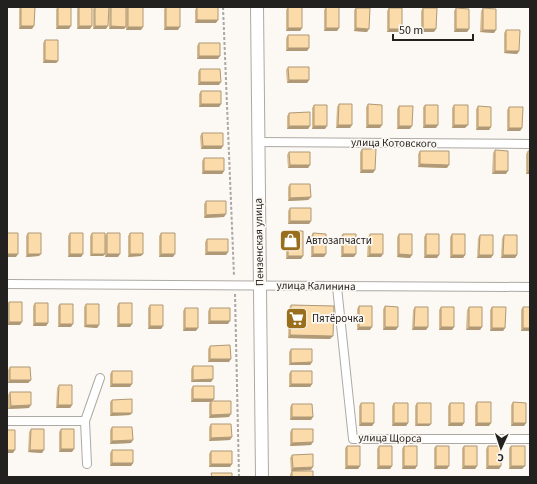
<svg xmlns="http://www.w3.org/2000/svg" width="537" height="484" viewBox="0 0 537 484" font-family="'Source Sans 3',sans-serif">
  <rect width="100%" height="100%" fill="#fcf8f3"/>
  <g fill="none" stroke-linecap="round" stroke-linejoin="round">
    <defs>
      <path id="street" d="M258,142L530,144
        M7,284L530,287
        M337,287L353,439H530
        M7,421H85
        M87,464L85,421L100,378"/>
      <path id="secondary" d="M257,7L262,477"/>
    </defs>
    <use href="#street" stroke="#ada9a4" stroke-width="10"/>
    <use href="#secondary" stroke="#ada9a4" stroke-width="14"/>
    <path stroke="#aaa7a4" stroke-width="2" stroke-dasharray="3 2" stroke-linecap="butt" d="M223,7L234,276
      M235,294L239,477"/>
    <use href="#street" stroke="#fff" stroke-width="8"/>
    <use href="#secondary" stroke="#fff" stroke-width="12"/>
  </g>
  <path fill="#d7bc91" d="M20,7H35L32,29H19V9Z
    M58,7H71L69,29H56V9Z
    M78,7H92L90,29H77V9Z
    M95,7H109L106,29H93V9Z
    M111,7H126L124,29H109V9Z
    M128,7H143L141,30H126V9Z
    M166,7H180L178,30H164V9Z
    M197,7L216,23H195V10Z
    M288,7L302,28L300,31H286V10Z
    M326,7L339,28L337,31H324V10Z
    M356,8L367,32L354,31V10Z
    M389,8L400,32H387V11Z
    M423,8L434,32H421V11Z
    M456,8L469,29L467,32H454V11Z
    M483,8L494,33L480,32L481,11Z
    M506,30L519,51L517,54L504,53V33Z
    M288,35L309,48L307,51H286V38Z
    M45,40L58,61L56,63H43V43Z
    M199,43L218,59H197V46Z
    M288,67L309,80L307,83H287L286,70Z
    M200,69L219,85H198V72Z
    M201,91L221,104L219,107H199V94Z
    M339,104L350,128H336L337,107Z
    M368,104L380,128H366V107Z
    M314,105L325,129H312V108Z
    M425,105L436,128H423V107Z
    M454,105L465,128H452V108Z
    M399,106L410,129H397V109Z
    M478,106L491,127L489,130H476V109Z
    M509,107L522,128L520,131H507V110Z
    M289,113L310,126L308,129H287V116Z
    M202,133L223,146L221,149H201L200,136Z
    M362,149L373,173H360V152Z
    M495,150L506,174H492L493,153Z
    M420,151L447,168L418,167V154Z
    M528,151H530V174H526V154Z
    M289,152L310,165L308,168H288L287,155Z
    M204,158L224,171L222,174H202V161Z
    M290,184L311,197L308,200L288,201V187Z
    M206,201L224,217L204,218V204Z
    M290,208L311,221L309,224H288V211Z
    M288,231L303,256L301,259H286V234Z
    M28,233L39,256L26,257V236Z
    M70,233L83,254L81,257H68V236Z
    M92,233L105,254L103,256H90V236Z
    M107,233L118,257H105V236Z
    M130,233L141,256L128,257V236Z
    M161,233L173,257H159V236Z
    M313,233L324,257H311V236Z
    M343,234L354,257H341V236Z
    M370,234L381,257H367L368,237Z
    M399,234L410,258L397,257V237Z
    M426,234L437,258H424V237Z
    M452,234L465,255L463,258H450V237Z
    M480,235L491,258H477L478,238Z
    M504,235L517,255L515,258H501L502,238Z
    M207,239L228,252L226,255H205V242Z
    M9,302L20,325H7V305Z
    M35,303L48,323L46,326H33V306Z
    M119,303L132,324L130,327H117V306Z
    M60,304L71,327H58V306Z
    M86,304L99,325L97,328L84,327V307Z
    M150,305L163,326L161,329H148V308Z
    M291,305L330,339L288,338L289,308Z
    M359,306L370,330H357V309Z
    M385,306L396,330H383V309Z
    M415,307L428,327L426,330H412L413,310Z
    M441,307L454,327L452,330H439V310Z
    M469,307L482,327L480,330H466L467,310Z
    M492,307L505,328L503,331H490V310Z
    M523,307L530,331H521V310Z
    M185,308L196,331H183V311Z
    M210,308L228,324H208V311Z
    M210,346L229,362H208V349Z
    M291,349L312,362L310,365H289V352Z
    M193,366L213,379L211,382H191V369Z
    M10,367L31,380L28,383H8V370Z
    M112,371L130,387H110V374Z
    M291,371L312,384L310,387H289V374Z
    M59,385L72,405L70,408H56L57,388Z
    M193,386L214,399L212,401L229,417L209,418V404L210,402H191V389Z
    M10,392L29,408L8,409V395Z
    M112,400L130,415L110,416V402Z
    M477,402L489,426H475V405Z
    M513,402L526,423L524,426H511V405Z
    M361,403L374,423L372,426H359V406Z
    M394,403L408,423L406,426H392V406Z
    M417,403L429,426H415V406Z
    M450,403L464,423L462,426H448V406Z
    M292,404L311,420H290V407Z
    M211,424L230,440L209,441V427Z
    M112,427L131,443L110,444V430Z
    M31,429L42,453L28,452L29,432Z
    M61,429L72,452H59V432Z
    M292,429L311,445L290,446V432Z
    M347,446L360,466L358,469H345V448Z
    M379,446L392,466L390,469H377V449Z
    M404,446L417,466L415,469H402V449Z
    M436,446L447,469H434V448Z
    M464,446L477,466L475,469H462V448Z
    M488,446L501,466L499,469H486V449Z
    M511,446L522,469H509V448Z
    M112,450L133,463L131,466H110V453Z
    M211,451L230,467H209V454Z
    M292,455L311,470L291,471L290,458Z
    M292,471L313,477H290V474Z"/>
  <path fill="#af9976" d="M197,20H218L216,23H195Z
    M21,26H34L32,29H19Z
    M58,26H71L69,29H56Z
    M79,26H92L90,29H77Z
    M95,26H108L106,29H93Z
    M111,26L126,27L124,29H109Z
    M128,27H143L141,30H126Z
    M166,27H180L178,30H164Z
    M288,28H302L300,31H286Z
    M326,28H339L337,31H324Z
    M356,28L369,29L367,32L354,31Z
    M389,29H402L400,32H387Z
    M423,29H436L434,32H421Z
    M456,29H469L467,32H454Z
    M483,30H496L494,33L480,32Z
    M288,48H309L307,51H286Z
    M506,51H519L517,54L504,53Z
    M199,56H220L218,59H197Z
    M45,60L58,61L56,63H43Z
    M289,80H309L307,83H287Z
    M200,82H221L219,85H198Z
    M201,104H221L219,107H199Z
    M338,125H352L350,128H336Z
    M368,125H382L380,128H366Z
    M425,125H438L436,128H423Z
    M454,125H468L465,128H452Z
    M289,126H310L308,129H287Z
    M314,126H327L325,129H312Z
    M399,126H412L410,129H397Z
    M478,127H491L489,130H476Z
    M509,128H522L520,131H507Z
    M203,146H223L221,149H201Z
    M420,164L449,165L447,168L418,167Z
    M290,165H310L308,168H288Z
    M362,170H375L373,173H360Z
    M204,171H224L222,174H202Z
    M495,171H508L506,174H492Z
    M528,171H530V174H526Z
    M311,197L308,200L288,201L290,198Z
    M226,214L224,217L204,218L206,215Z
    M290,221H311L309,224H288Z
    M207,252H228L226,255H205Z
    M7,254H18L16,257H7Z
    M28,254H41L39,256L26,257Z
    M70,254H83L81,257H68Z
    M92,254H105L103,256H90Z
    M107,254H120L118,257H105Z
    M130,254H143L141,256L128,257Z
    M161,254H175L173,257H159Z
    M313,254H326L324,257H311Z
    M343,254H356L354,257H341Z
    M370,254H383L381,257H367Z
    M399,254L412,255L410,258L397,257Z
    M426,255H439L437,258H424Z
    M452,255H465L463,258H450Z
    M479,255H493L491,258H477Z
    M503,255H517L515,258H501Z
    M288,256H303L301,259H286Z
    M210,321H230L228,324H208Z
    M9,322H22L20,325H7Z
    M35,323H48L46,326H33Z
    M60,324H73L71,327H58Z
    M119,324H132L130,327H117Z
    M86,325H99L97,328L84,327Z
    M150,326H163L161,329H148Z
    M359,327H372L370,330H357Z
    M385,327H398L396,330H383Z
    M414,327H428L426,330H412Z
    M441,327H454L452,330H439Z
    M469,327H482L480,330H466Z
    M185,328H198L196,331H183Z
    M492,328H505L503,331H490Z
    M523,328H530V331H521Z
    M290,335L333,336L330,339L288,338Z
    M210,359H231L229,362H208Z
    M312,362L310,365H289L291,363Z
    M213,379L211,382H191L193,380Z
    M10,380H31L28,383H8Z
    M112,384H132L130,387H110Z
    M291,384H312L310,387H289Z
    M193,399H214L212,402H191Z
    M31,405L29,408L8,409L11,406Z
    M58,405H72L70,408H56Z
    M112,413H132L130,415L110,416Z
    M231,414L229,417L209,418L211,415Z
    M292,417H313L311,420H290Z
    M361,423H374L372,426H359Z
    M394,423H408L406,426H392Z
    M450,423H464L462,426H448Z
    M477,423H491L489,426H475Z
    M513,423H526L524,426H511Z
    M417,424H431L429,426H415Z
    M232,437L230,440L209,441L211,438Z
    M133,440L131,443L110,444L112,441Z
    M313,442L311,445L290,446L292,443Z
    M61,449H74L72,452H59Z
    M7,450H15L13,453H7Z
    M30,450H44L42,453L28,452Z
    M112,463H133L131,466H110Z
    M211,464H232L230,467H209Z
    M347,466H360L358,469H345Z
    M379,466H392L390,469H377Z
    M404,466H417L415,469H402Z
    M436,466H449L447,469H434Z
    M464,466H477L475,469H462Z
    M488,466H501L499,469H486Z
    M511,466H525L522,469H509Z
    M313,467L311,470L291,471L293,468Z"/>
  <path fill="#fadba9" stroke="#af9976" d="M21,7H35L34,26H21Z
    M58,7H71V26H58Z
    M79,7H92V26H79Z
    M95,7H109L108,26H95Z
    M111,7H126V27L111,26Z
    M128,7H143V27H128Z
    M166,7H180V27H166Z
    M197,7H218V20H197Z
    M288,7H302V28H288Z
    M326,7H339V28H326Z
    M356,8H370L369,29L356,28Z
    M389,8H402V29H389Z
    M423,8H437L436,29H423Z
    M456,8L469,9V29H456Z
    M483,8L496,9V30H483Z
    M506,30H520L519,51H506Z
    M288,35H309V48H288Z
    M45,40H58V61L45,60Z
    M199,43H220V56H199Z
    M288,67H309V80H289Z
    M200,69H220L221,82H200Z
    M201,91H221V104H201Z
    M339,104H352V125H338Z
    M368,104L382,105V125H368Z
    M314,105H327V126H314Z
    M425,105H438V125H425Z
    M454,105H468V125H454Z
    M399,106H413L412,126H399Z
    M478,106L491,107V127H478Z
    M509,107H523L522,128H509Z
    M310,112V126H289V113Z
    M202,133H223V146H203Z
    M362,149H376L375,170H362Z
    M495,150L508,151V171H495Z
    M420,151H449V165L420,164Z
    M528,151H530V171H528Z
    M289,152H310V165H290Z
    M204,158H224V171H204Z
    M290,184H310L311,197L290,198Z
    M206,201H226V214L206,215Z
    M290,208H311V221H290Z
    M288,231H303V256H288Z
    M7,233H18V254H7Z
    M28,233H41V254H28Z
    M70,233H83V254H70Z
    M92,233H105V254H92Z
    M107,233H120V254H107Z
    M130,233H143V254H130Z
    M161,233H175V254H161Z
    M313,233L326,234V254H313Z
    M343,234H356V254H343Z
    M370,234H383V254H370Z
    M399,234H412V255L399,254Z
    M426,234H439V255H426Z
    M452,234H465V255H452Z
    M480,235H493V255H479Z
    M504,235H517V255H503Z
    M207,239H228V252H207Z
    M9,302H22V322H9Z
    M35,303H48V323H35Z
    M119,303H132V324H119Z
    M60,304H73V324H60Z
    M86,304H99V325H86Z
    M150,305H163V326H150Z
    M291,305L334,306L333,336L290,335Z
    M359,306H372V327H359Z
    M385,306L398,307V327H385Z
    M415,307H428V327H414Z
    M441,307H454V327H441Z
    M469,307H482V327H469Z
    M492,307H506L505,328H492Z
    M523,307H530V328H523Z
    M185,308H198V328H185Z
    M210,308H230V321H210Z
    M230,345L231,359H210V346Z
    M291,349H312V362L291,363Z
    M193,366H213V379L193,380Z
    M10,367H30L31,380H10Z
    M112,371H132V384H112Z
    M291,371H312V384H291Z
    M59,385H72V405H58Z
    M193,386H214V399H193Z
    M10,392H31V405L11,406Z
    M132,399V413H112V400Z
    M211,401H231V414L211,415Z
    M477,402H491V423H477Z
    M513,402L526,403V423H513Z
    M361,403H374V423H361Z
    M394,403H408V423H394Z
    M417,403H431V424H417Z
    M450,403H464V423H450Z
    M292,404H312L313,417H292Z
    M211,424H231L232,437L211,438Z
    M112,427H132L133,440L112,441Z
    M31,429H44V450H30Z
    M61,429H74V449H61Z
    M292,429H313V442L292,443Z
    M7,430H15V450H7Z
    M347,446H360V466H347Z
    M379,446H392V466H379Z
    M404,446H417V466H404Z
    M436,446H449V466H436Z
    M464,446H477V466H464Z
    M488,446H501V466H488Z
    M511,446H525V466H511Z
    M112,450H133V463H112Z
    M211,451H232V464H211Z
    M313,454V467L293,468L292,455Z
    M292,471H313V477H292Z
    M211,473H232V477H212Z"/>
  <defs>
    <symbol id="shop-square" viewBox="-11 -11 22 22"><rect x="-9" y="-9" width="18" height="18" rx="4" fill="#996f1d" stroke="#fcf8f3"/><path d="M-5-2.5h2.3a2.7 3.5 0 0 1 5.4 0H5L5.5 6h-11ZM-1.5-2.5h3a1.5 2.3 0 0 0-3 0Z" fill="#fff"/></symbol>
    <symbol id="supermarket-square" viewBox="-11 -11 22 22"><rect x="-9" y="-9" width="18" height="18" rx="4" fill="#996f1d" stroke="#fcf8f3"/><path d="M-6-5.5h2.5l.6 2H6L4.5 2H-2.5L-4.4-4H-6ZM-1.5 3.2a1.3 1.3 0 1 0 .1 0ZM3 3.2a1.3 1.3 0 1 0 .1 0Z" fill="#fff"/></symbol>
  </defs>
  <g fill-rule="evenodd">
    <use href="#shop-square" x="278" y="228" width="25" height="25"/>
    <use href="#supermarket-square" x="284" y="306" width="25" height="25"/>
  </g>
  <g text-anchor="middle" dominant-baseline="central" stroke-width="3.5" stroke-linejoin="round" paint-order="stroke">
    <g font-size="11" fill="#232120" stroke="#fcf8f3">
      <text transform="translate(394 143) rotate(1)">улица Котовского</text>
      <text transform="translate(259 242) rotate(-91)">Пензенская улица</text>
      <text transform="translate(316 286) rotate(1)">улица Калинина</text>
      <text transform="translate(390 438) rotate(1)">улица Щорса</text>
    </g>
    <g font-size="11" fill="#232120" stroke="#fcf8f3" text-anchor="start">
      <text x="306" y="240">Автозапчасти</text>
      <text x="312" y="318">Пятёрочка</text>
    </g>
  </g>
  <rect width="537" height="484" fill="none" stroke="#232120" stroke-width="16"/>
  <g transform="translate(501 448) rotate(183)" stroke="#fcf8f3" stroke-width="3" paint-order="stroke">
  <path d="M0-3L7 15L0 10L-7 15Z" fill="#232120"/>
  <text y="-6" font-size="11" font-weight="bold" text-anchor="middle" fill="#232120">С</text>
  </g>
  <path d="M393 34v6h80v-6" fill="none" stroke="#232120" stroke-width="2"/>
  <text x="399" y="34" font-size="12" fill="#232120" stroke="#fcf8f3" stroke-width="3" paint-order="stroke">50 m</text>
</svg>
